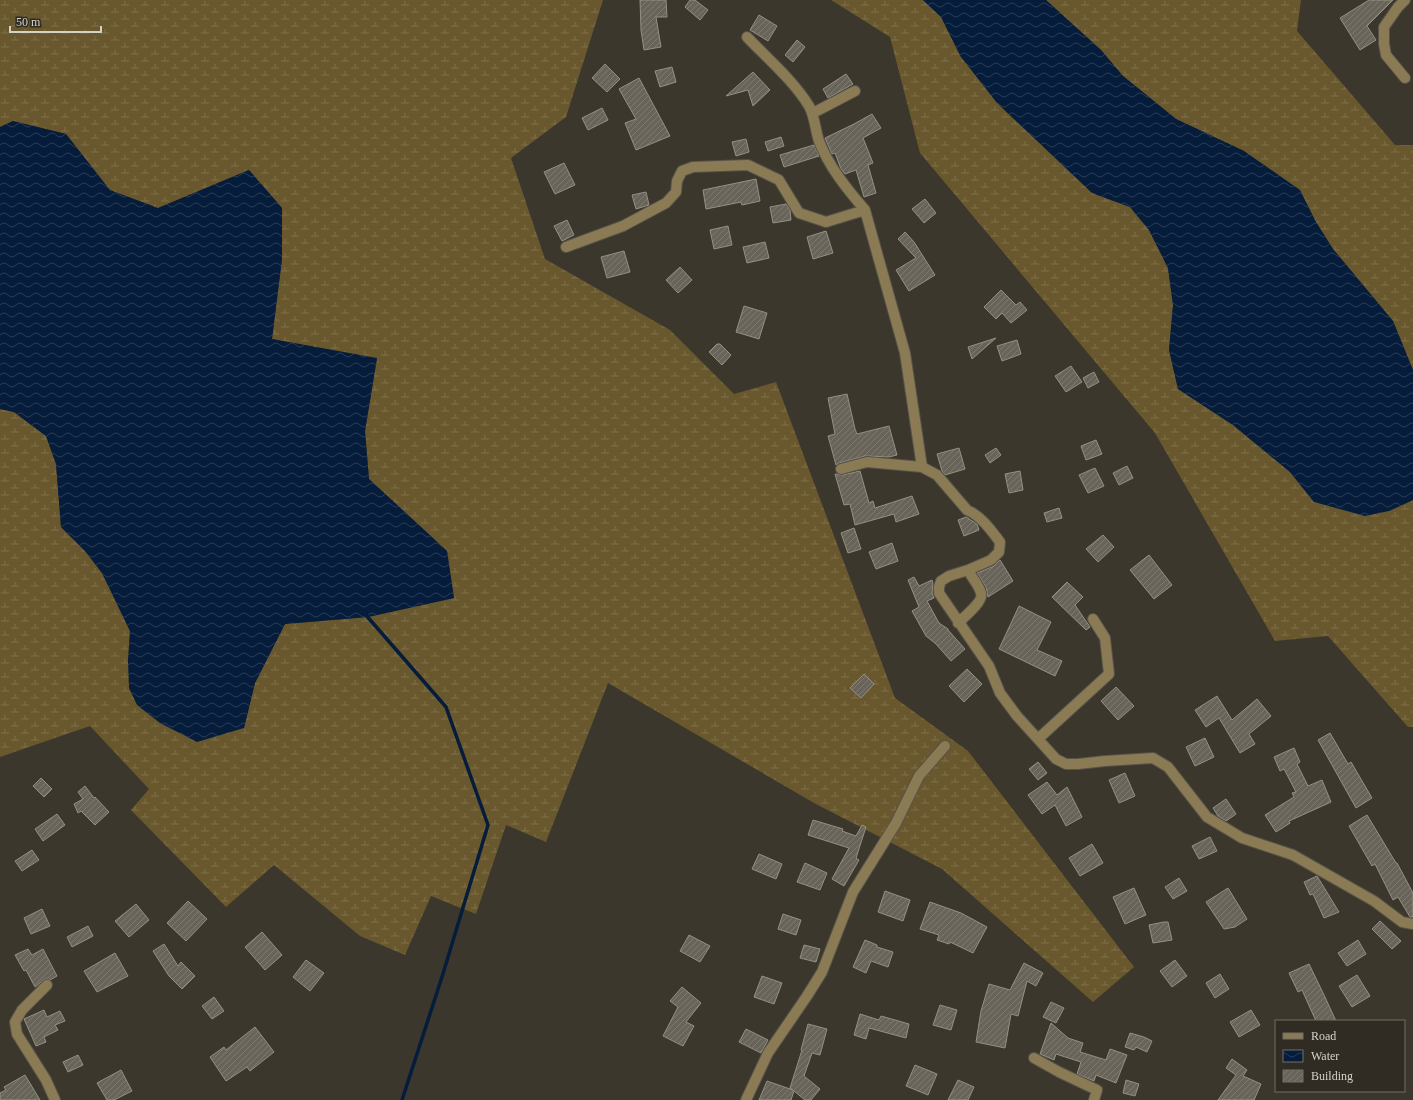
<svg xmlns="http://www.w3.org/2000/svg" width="1413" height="1100" viewBox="0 0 1413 1100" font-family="'Times New Roman',serif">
  <defs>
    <pattern id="wetland-marsh" width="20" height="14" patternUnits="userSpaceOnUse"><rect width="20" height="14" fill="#69582d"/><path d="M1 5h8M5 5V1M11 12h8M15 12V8" fill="none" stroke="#7e6f4a"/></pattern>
    <pattern id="water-waves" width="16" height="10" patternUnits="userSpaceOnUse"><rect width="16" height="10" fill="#061c3b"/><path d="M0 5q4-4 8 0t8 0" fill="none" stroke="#293c56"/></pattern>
    <pattern id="building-hatch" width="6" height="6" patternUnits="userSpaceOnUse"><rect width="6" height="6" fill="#696459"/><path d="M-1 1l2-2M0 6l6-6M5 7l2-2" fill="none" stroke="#7e7970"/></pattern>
  </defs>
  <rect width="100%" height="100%" fill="#3b372d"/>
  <path fill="url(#wetland-marsh)" d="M0,0H603L566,117L511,158L545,259L670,330L734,394L776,382L895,698L968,751L1134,967L1093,1002L942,869L814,803L608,683L546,842L506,825L476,914L431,896L405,955L360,936L274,865L226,907L131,810L149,789L90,726L0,757V409L14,412L46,436L56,464L61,527L85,551L102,573L130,631L128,661L244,728L255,683L285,624L368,617L454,598L447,551L369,479L365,431L377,359L272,339L282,259V208L249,170L158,208L110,191L66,134L13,121L0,127Z
    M831,0H923L941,17L961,57L1092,193L1130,207L1149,230L1168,268L1173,305L1169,350L1178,389L1233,425L1290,472L1314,502L1389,511L1413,500V727H1408L1328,636L1275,641L1155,433L920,153L890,37Z
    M1046,0H1301L1297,31L1395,145H1413V370L1393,321L1333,249L1316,222L1244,151L1176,119L1123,76L1101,50Z"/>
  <path fill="url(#water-waves)" d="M923,0H1046L1101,50L1123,76L1176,119L1244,151L1300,190L1316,222L1333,249L1393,321L1413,370V500L1389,511L1365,516L1314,502L1290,472L1233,425L1178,389L1169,350L1173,305L1168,268L1149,230L1130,207L1092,193L997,103L961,57L941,17Z
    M13,121L66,134L110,190L158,208L249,170L282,208V259L272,339L377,358L365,431L369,479L447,551L454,598L368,617L285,624L255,683L244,728L197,742L160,723L137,705L129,688L128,661L130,631L102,573L85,551L61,527L56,464L46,436L14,412L0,409V127Z"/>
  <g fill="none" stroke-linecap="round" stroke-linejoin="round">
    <path stroke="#061c3b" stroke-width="3.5" d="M365,614L446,707L488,825L442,977L402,1100"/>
  </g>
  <path fill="url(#building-hatch)" stroke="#959084" d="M640,0H666L667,17H656L661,47L644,50L641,30Z
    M690,0H695L708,10L700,20L685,7Z
    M1369,0H1393L1367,26L1376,40L1360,50L1340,18Z
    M759,15L777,26L768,41L750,30Z
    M797,40L805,47L793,62L785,55Z
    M605,64L620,79L607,92L592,78Z
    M672,67L676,82L660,87L655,71Z
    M753,72L770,90L753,106L748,90L726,96Z
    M846,74L853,84L828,98L823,89Z
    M639,78L670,136L636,150L625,123L636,119L619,89Z
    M602,108L608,120L588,130L582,118Z
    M872,114L881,128L863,138L873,163L868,165L876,193L864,197L856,170L845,174L841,169L835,153L832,154L825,138L854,124Z
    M781,137L784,146L768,151L765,142Z
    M746,139L749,152L736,156L732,142Z
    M814,145L819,156L784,167L780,155Z
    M564,163L575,185L555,194L544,172Z
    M756,179L760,201L742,205L741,202L706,209L703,190Z
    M646,192L649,205L636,209L632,195Z
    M925,199L936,213L924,223L912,209Z
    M786,204L790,210L791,220L773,223L770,207Z
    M567,220L574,235L562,241L554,226Z
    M728,226L732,245L714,249L710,230Z
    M826,231L833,253L813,259L807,237Z
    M905,232L914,242L935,275L909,291L896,270L916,258L898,239Z
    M765,242L769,258L747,263L743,247Z
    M624,251L630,272L607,278L601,257Z
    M680,267L692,280L678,293L666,280Z
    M1001,290L1016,305L1020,302L1027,310L1011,323L1002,313L996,319L984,307Z
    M744,306L767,313L759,339L736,332Z
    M996,338L972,359L968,347Z
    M1017,340L1021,354L1002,361L997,346Z
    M717,344H720L731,355L722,365L709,352Z
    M1071,366L1082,382L1066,392L1055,376Z
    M1094,372L1099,382L1088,388L1083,378Z
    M847,394L855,429L857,434L889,426L897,455L889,457L865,456L839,463L836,465L828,436L835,434L828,398Z
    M1096,440L1102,454L1086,460L1081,446Z
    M959,448L965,469L945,475L942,471L937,454Z
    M996,448L1001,455L990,463L985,455Z
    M1127,466L1133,478L1119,485L1113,473Z
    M1095,468L1104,486L1088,493L1079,475Z
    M860,471L869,503L873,501L875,508L912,496L919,514L896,522L894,514L855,525L850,504L844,505L835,474L842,475Z
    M1020,471L1023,490L1009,493L1005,474Z
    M1059,508L1062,518L1047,522L1044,513Z
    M966,517L977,524L979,530L964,536L958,520Z
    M854,528L861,549L848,553L841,533Z
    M1103,535L1114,547L1098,562L1086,549Z
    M892,543L898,561L876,569L869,552Z
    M1149,555L1172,585L1154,599L1130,570Z
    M1000,560L1013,581L988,597L986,587L977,573L994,566Z
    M914,577L919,586L932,580L933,584L932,593L934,598L927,601L939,623L948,629V630L965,649L951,661L936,644L926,636L912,611L919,607L908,580Z
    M1067,582L1083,597L1075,605L1090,627L1086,630L1052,597Z
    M1019,606L1051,622L1037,650L1062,661L1055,676L999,649Z
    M967,669L982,684L964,702L949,686Z
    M864,674L874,684L861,698L850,688Z
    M1116,687L1134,706L1118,720L1101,701Z
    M1217,696L1232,720L1257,699L1271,716L1249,734L1255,744L1240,753L1219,718L1206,727L1195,710Z
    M1330,733L1348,764L1351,762L1372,798L1356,808L1318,740Z
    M1205,738L1214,757L1195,766L1186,747Z
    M1294,748L1300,762L1297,764L1308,786L1322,780L1331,802L1289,821L1290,823L1276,832L1265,815L1294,797L1292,793L1296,792L1284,769L1280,771L1274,757Z
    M1038,762L1047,773L1038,780L1029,769Z
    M1125,773L1135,796L1119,803L1109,780Z
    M41,778L52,789L44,797L33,786Z
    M1047,782L1057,795L1067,787L1082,817L1066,826L1055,805L1042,814L1028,795Z
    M85,786L94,798L95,797L109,812L95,825L81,811L78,813L74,804L83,799L78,792Z
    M1226,799L1236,814L1226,821L1218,816L1213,808Z
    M57,814L65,825L43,841L35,829Z
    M1367,815L1396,863H1397L1413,893V917H1410L1398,897L1393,900L1375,864L1372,866L1349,826Z
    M813,820L843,829L842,831L856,836L862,825L866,827L856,858L859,860L844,886L832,879L849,848L808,835Z
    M1210,837L1217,851L1199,859L1192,846Z
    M1092,844L1103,863L1080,876L1069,858Z
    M32,850L39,860L22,871L15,861Z
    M759,854L782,864L776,879L752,869Z
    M805,863L827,873L820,890L797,882Z
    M1317,876L1339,912L1324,918L1313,894L1310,895L1304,882Z
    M1179,878L1187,891L1173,899L1165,887Z
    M1134,888L1146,915L1125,924L1113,897Z
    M1228,888L1247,919L1235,927L1224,929L1206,902Z
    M885,891L910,900L903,921L878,912Z
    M188,901L207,919L186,941L167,923Z
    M930,902L961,913L987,927L973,953L950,942L949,944L937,940L939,935L920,929Z
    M136,904L149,920L129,937L115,921Z
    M42,909L50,926L31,934L24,918Z
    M783,914L801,920L796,935L778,929Z
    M1380,921L1401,941L1392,949L1372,929Z
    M1164,922H1168L1172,940L1153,943L1149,925Z
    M88,926L93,936L72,947L67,937Z
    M262,932L282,955L265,970L245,947Z
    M689,935L710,946L700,962L680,951Z
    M865,940L877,945V947L893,952L888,967L871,961L866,973L853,967Z
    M1358,940L1366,954L1347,966L1338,953Z
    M164,944L178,966L181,962L195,976L182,989L169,976L153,951Z
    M804,945L820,949L816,962L800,958Z
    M28,949L32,955L43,949L57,976L50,980L45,979L35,987L26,970L24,971L15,955Z
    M115,953L128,976L97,992L84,971Z
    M306,960L324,973L310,991L293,977Z
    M1175,960L1187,976L1172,987L1160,971Z
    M1024,963L1043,973L1036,986L1027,981L1018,1016L1011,1014L1005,1048L976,1042L981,1011L989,984L1010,990Z
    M1309,964L1324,995L1336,1021H1316L1302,990L1298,992L1289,973Z
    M1220,974L1229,989L1215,998L1206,983Z
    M1357,975L1370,996L1352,1007L1339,986Z
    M762,976L782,983L774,1004L754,997Z
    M682,987L701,1003L686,1022L694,1026L683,1046L663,1036L678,1007L670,1001Z
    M214,997L224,1011L212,1019L202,1006Z
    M1051,1002L1064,1008L1056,1023L1043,1017Z
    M940,1005L957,1010L951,1030L933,1025Z
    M44,1010L47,1017L60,1011L65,1021L55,1025L58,1030L44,1037L46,1042L36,1046L24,1019Z
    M1251,1010L1260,1025L1239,1037L1230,1022Z
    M860,1014L879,1020L881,1016L909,1024L906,1038L869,1028L866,1039L854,1035Z
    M1051,1023L1068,1038L1083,1043L1080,1052L1106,1060L1110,1049L1127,1055L1116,1083L1096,1075L1094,1081L1077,1074L1081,1062L1056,1054L1054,1060L1040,1054Z
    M808,1024L827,1029L820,1055L812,1053L804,1076L820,1089L811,1100H805L794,1091L791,1100H759L767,1081L793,1090L790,1088L802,1050H801Z
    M255,1027L274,1052L250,1071L247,1067L226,1081L210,1057L224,1047L226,1050Z
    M746,1029L768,1040L761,1053L739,1042Z
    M1130,1033L1144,1037L1152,1041L1147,1052L1136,1047L1134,1050L1125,1047Z
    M78,1055L83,1065L68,1072L63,1062Z
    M1232,1059L1247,1070L1243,1076L1261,1084L1254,1100H1218L1236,1075L1226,1068Z
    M915,1065L937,1074L928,1095L906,1086Z
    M121,1070L132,1091L114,1100H107L97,1083Z
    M25,1075L40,1100H0V1093L6,1090L4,1087Z
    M958,1080L974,1087L968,1100H948Z
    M1126,1080L1139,1084L1135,1096L1123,1093Z"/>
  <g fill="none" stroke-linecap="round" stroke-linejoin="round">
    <defs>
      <path id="minor" d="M1405,0L1398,7L1384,27V44L1386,55L1405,78
        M747,37C768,59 793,80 809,106C815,117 815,129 819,141C829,167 847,189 865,210
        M813,113L855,91
        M566,247L623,226L666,203L676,192L677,181L682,171L693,167L748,165L779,180L799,213L826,222L865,210L905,353L922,467
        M841,469L867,462L922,467L937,475L967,510C981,516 991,530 1000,542L999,552L991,560L968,570C972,578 979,585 981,593C984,601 964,617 958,623
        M968,570L949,576L941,581L939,587V593L989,666L1000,693L1017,716L1056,759L1066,764H1078L1105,761L1153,758L1168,767L1207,817L1242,838L1293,855L1374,901L1402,922L1413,924
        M1039,738L1109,674L1105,638L1093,619
        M47,985L22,1010L15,1022L17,1034L46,1080L55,1100
        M1034,1058L1059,1072L1097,1090L1094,1100
        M746,1100L768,1053L807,996L822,972L853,892L896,823L919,776L945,746"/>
    </defs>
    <use href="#minor" stroke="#575349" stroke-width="12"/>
    <use href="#minor" stroke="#8a7b55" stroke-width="10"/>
  </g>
  <rect x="1275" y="1020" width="130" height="72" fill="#302c23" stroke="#726e66"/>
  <rect x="1283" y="1033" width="20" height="6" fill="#8a7b55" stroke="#726e66"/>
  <text x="1311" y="1040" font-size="12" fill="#d4d1cb">Road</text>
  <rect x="1283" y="1050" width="20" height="12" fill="url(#water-waves)" stroke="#726e66"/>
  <text x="1311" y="1060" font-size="12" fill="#d4d1cb">Water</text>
  <rect x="1283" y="1070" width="20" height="12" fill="url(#building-hatch)" stroke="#726e66"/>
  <text x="1311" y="1080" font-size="12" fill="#d4d1cb">Building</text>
  <path d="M10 26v6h91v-6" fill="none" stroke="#d4d1cb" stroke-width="2"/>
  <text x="16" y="26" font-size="12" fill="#d4d1cb" stroke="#302c23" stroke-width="3" paint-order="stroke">50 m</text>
</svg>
